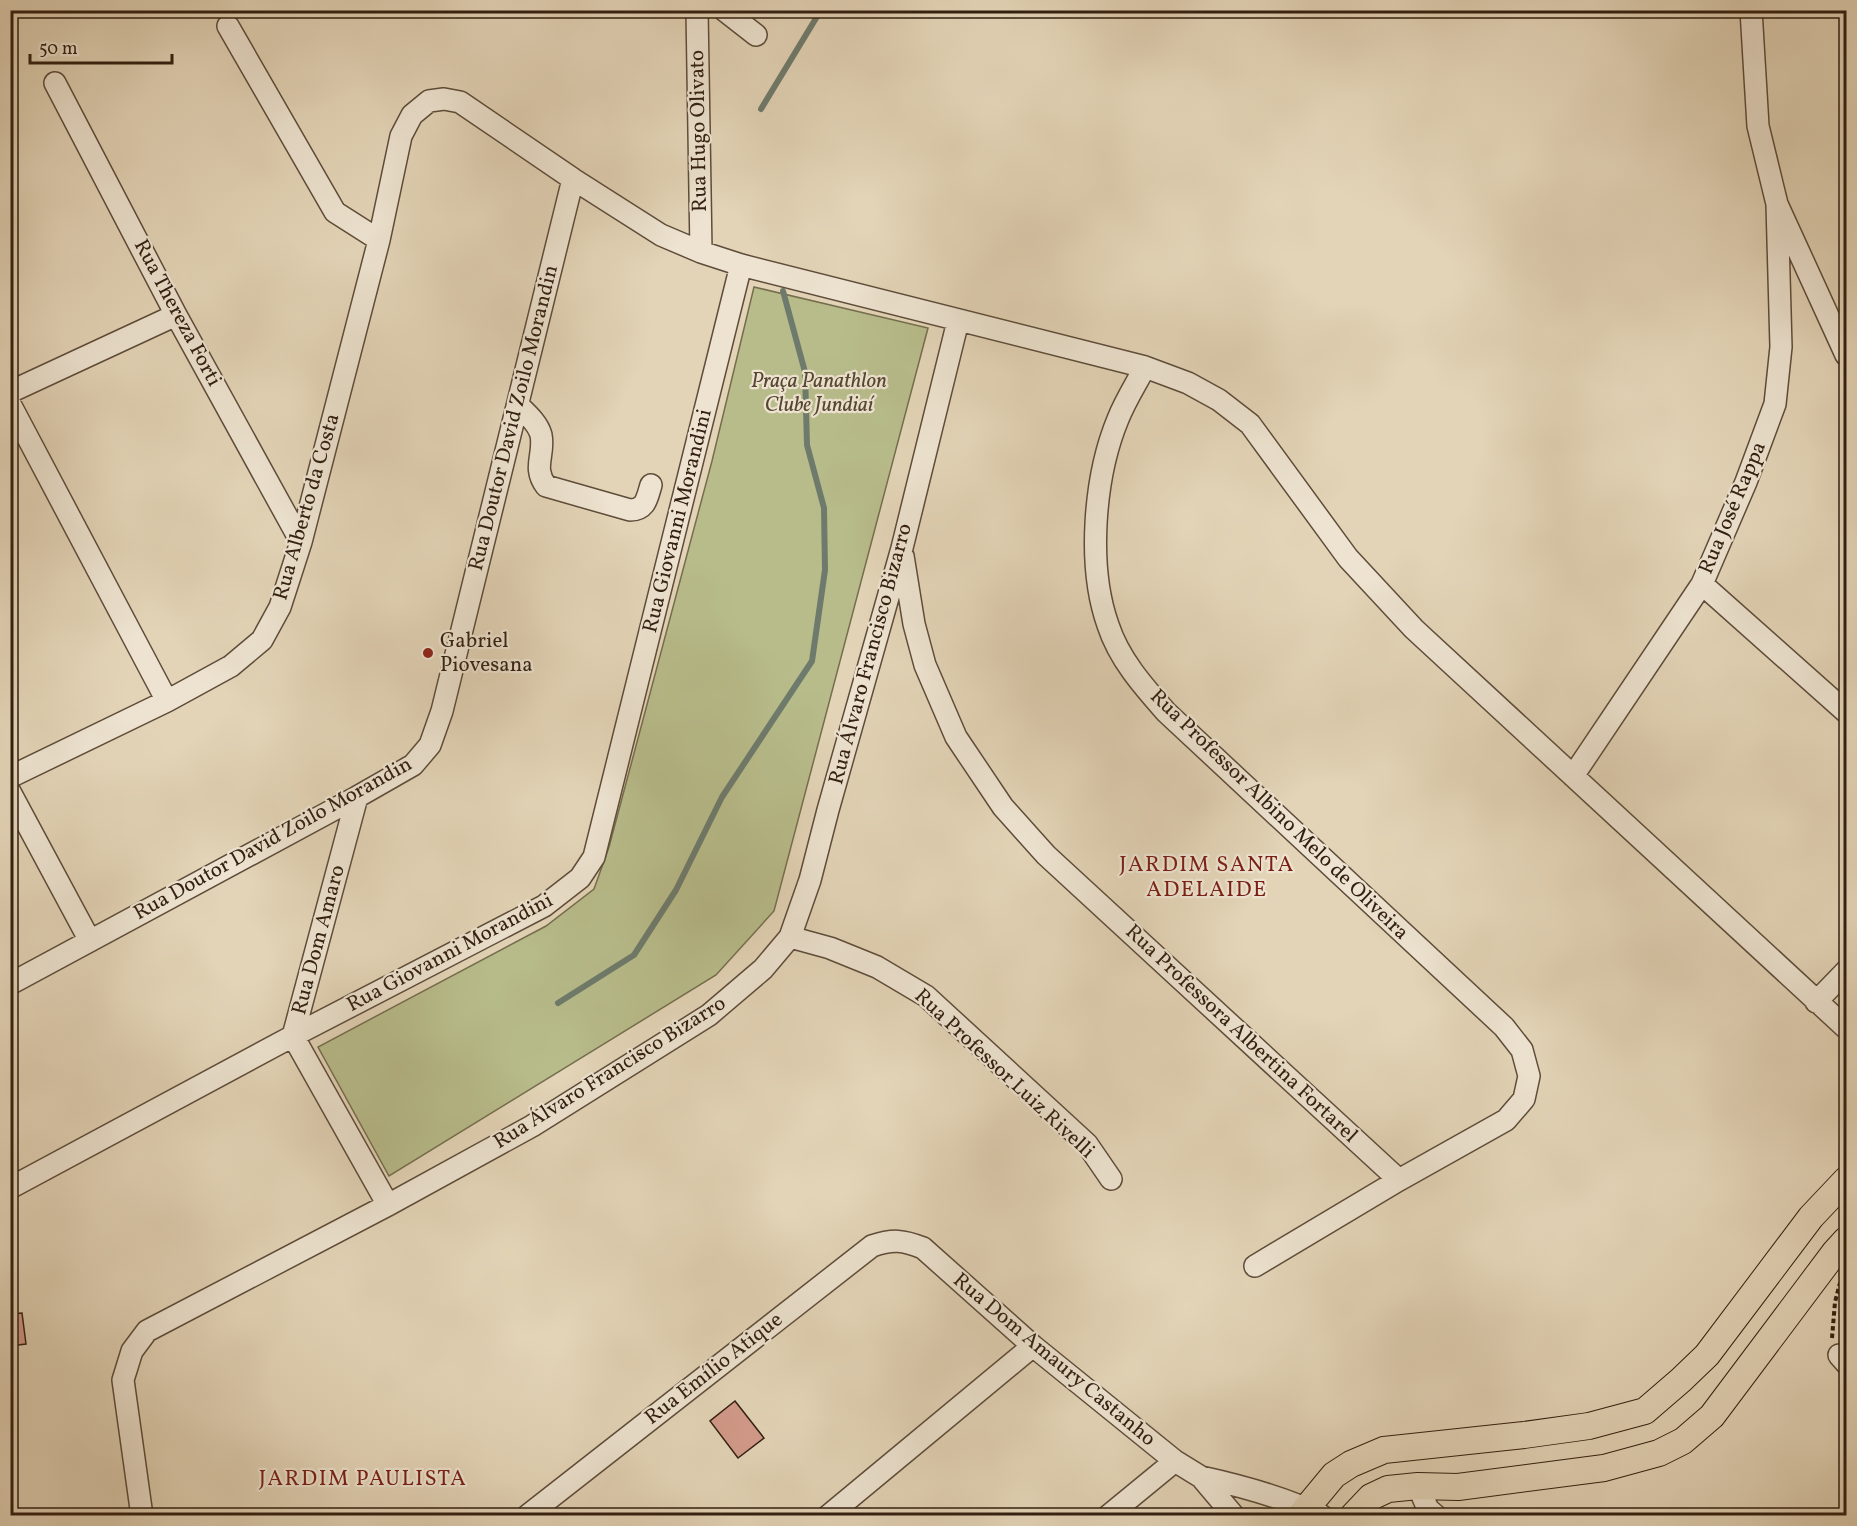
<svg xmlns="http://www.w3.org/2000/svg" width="1857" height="1526" viewBox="0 0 1857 1526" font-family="Vollkorn,serif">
  <rect width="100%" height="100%" fill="#e3d4b7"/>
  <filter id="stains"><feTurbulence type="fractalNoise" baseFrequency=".00333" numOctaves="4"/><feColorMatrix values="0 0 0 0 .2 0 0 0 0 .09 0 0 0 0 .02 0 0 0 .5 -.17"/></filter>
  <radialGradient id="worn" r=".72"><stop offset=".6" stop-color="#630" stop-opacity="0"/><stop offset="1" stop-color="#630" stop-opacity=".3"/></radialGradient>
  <path fill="#b8bc8b" stroke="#756e4e" stroke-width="1.5" d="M754,287L928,328L774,911L716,975L389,1176L318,1047L546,926L594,889L609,847L712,461Z"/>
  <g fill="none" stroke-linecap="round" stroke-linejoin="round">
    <path stroke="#6e7b6c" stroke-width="6" d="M761,109L821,10
      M558,1003L634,955L676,890L722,797L812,661L825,570L824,508L807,445L805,372L783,291"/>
  </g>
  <path fill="#d39b8b" stroke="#321f11" stroke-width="1.5" d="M22,1313L26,1344L10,1346V1314Z
    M735,1401L764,1438L738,1458L710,1421Z
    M228,1510V1516H192Z"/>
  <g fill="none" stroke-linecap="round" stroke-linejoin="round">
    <defs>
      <path id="minor" d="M697,10L701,252
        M724,10L756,35
        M1751,10L1758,126L1777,204L1846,355
        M228,26L335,212L379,240
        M55,83L176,315L301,542
        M1145,367C1136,384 1125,401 1118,419C1094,477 1087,566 1108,625C1119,659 1143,686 1166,712L1504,1027L1522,1050L1529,1076L1524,1099L1506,1120L1399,1180L1255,1266
        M10,392L176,315
        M10,404L167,701
        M518,405C526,413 538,423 541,435C545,455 532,467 546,486L630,510C646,510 647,498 651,485
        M903,556L914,624L925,665L956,737L1003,807L1046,855L1399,1180
        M1702,584L1846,712
        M1573,776L1702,584L1746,482L1775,404L1781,347L1777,204
        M10,777L167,701L231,666L262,640L280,607L301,542L379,240L401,136L412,115L429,101L444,99L460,102L573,179L661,235L701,252L741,265L1145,367L1188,383L1219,400L1250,424L1348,558L1414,629L1846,1028
        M10,792L90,941
        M357,797L293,1036L388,1205
        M790,937L830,948L877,967L926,996L1087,1144L1111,1179
        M10,984L357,797L413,765L430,745L442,711L573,179
        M1816,1002L1846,971
        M10,1188L293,1036L544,906L580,878L594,857L741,265
        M1839,1355L1846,1363
        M1201,1477C1242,1486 1284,1497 1322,1516
        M1418,1486L1428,1509L1436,1516
        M142,1516L123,1380L132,1351L147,1331L388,1205L532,1126L709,1015L763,969L790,937L810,880L828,810L902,548L958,321
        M527,1516L872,1246C893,1239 903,1240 923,1248L1033,1346L1175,1461L1201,1477L1234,1516
        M828,1516L1033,1346
        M1108,1516L1175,1461"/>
      <path id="major" d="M1300,1516L1334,1475L1351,1464L1384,1450L1524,1435L1589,1426L1645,1411L1681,1380L1707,1355L1811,1217L1846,1180
        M1353,1516L1371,1497L1388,1489L1418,1486L1458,1487L1604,1468L1659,1453L1683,1441L1712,1416L1835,1252L1846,1240"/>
    </defs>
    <use href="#minor" stroke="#5e4c3a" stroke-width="24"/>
    <use href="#major" stroke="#321f11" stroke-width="28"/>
    <path stroke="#321f11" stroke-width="4" stroke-dasharray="4.5 3" stroke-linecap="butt" d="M1832,1338L1835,1302L1840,1283"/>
    <use href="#minor" stroke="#ede3d0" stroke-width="21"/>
    <use href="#major" stroke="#e3d4b7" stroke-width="26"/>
  </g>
  <circle fill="#8f2418" stroke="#ede3d0" stroke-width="2" cx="428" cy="653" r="6"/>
  <g text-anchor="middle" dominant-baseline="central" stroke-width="4.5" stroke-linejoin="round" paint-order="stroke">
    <g font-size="21" fill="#321f11" stroke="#ede3d0">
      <text transform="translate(699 131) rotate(-91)">Rua Hugo Olivato</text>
      <text transform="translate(177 313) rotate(62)">Rua Thereza Forti</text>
      <text transform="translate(514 418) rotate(-76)">Rua Doutor David Zoilo Morandin</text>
      <text transform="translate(307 507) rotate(-74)">Rua Alberto da Costa</text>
      <text transform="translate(1733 508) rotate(-67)">Rua José Rappa</text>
      <text transform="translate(678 521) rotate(-76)">Rua Giovanni Morandini</text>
      <text transform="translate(871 654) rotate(-75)">Rua Álvaro Francisco Bizarro</text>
      <text transform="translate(1279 815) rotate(44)">Rua Professor Albino Melo de Oliveira</text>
      <text transform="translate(273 839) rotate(-29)">Rua Doutor David Zoilo Morandin</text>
      <text transform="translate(319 940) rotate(-75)">Rua Dom Amaro</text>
      <text transform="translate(450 953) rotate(-28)">Rua Giovanni Morandini</text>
      <text transform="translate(1241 1034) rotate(43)">Rua Professora Albertina Fortarel</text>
      <text transform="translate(610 1073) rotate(-32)">Rua Álvaro Francisco Bizarro</text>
      <text transform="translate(1004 1074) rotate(43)">Rua Professor Luiz Rivelli</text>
      <text transform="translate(1054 1360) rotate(40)">Rua Dom Amaury Castanho</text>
      <text transform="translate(714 1369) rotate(-38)">Rua Emílio Atique</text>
    </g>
    <g font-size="21" font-style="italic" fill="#544630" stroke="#ede3d0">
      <text x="819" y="381">Praça Panathlon<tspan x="819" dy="24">Clube Jundiaí</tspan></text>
    </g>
    <g font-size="21" fill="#321f11" stroke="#ede3d0" text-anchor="start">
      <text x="440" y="641">Gabriel<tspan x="440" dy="24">Piovesana</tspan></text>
    </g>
    <g font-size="22" letter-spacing="1.5" fill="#7a1f14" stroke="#ede3d0">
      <text x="1207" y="865">JARDIM SANTA<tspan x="1207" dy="25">ADELAIDE</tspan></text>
      <text x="363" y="1479">JARDIM PAULISTA</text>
    </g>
  </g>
  <rect width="1857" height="1526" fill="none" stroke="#e3d4b7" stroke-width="36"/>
  <rect x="12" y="12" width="1833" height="1502" fill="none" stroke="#321f11" stroke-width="3"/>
  <rect x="18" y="18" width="1821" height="1490" fill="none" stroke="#321f11" stroke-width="1.5"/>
  <path d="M30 54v9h142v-9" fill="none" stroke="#321f11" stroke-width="3"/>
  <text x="39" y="54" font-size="18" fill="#321f11" stroke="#ede3d0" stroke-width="4.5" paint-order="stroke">50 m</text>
  <rect width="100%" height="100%" filter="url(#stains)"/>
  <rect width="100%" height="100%" fill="url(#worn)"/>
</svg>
